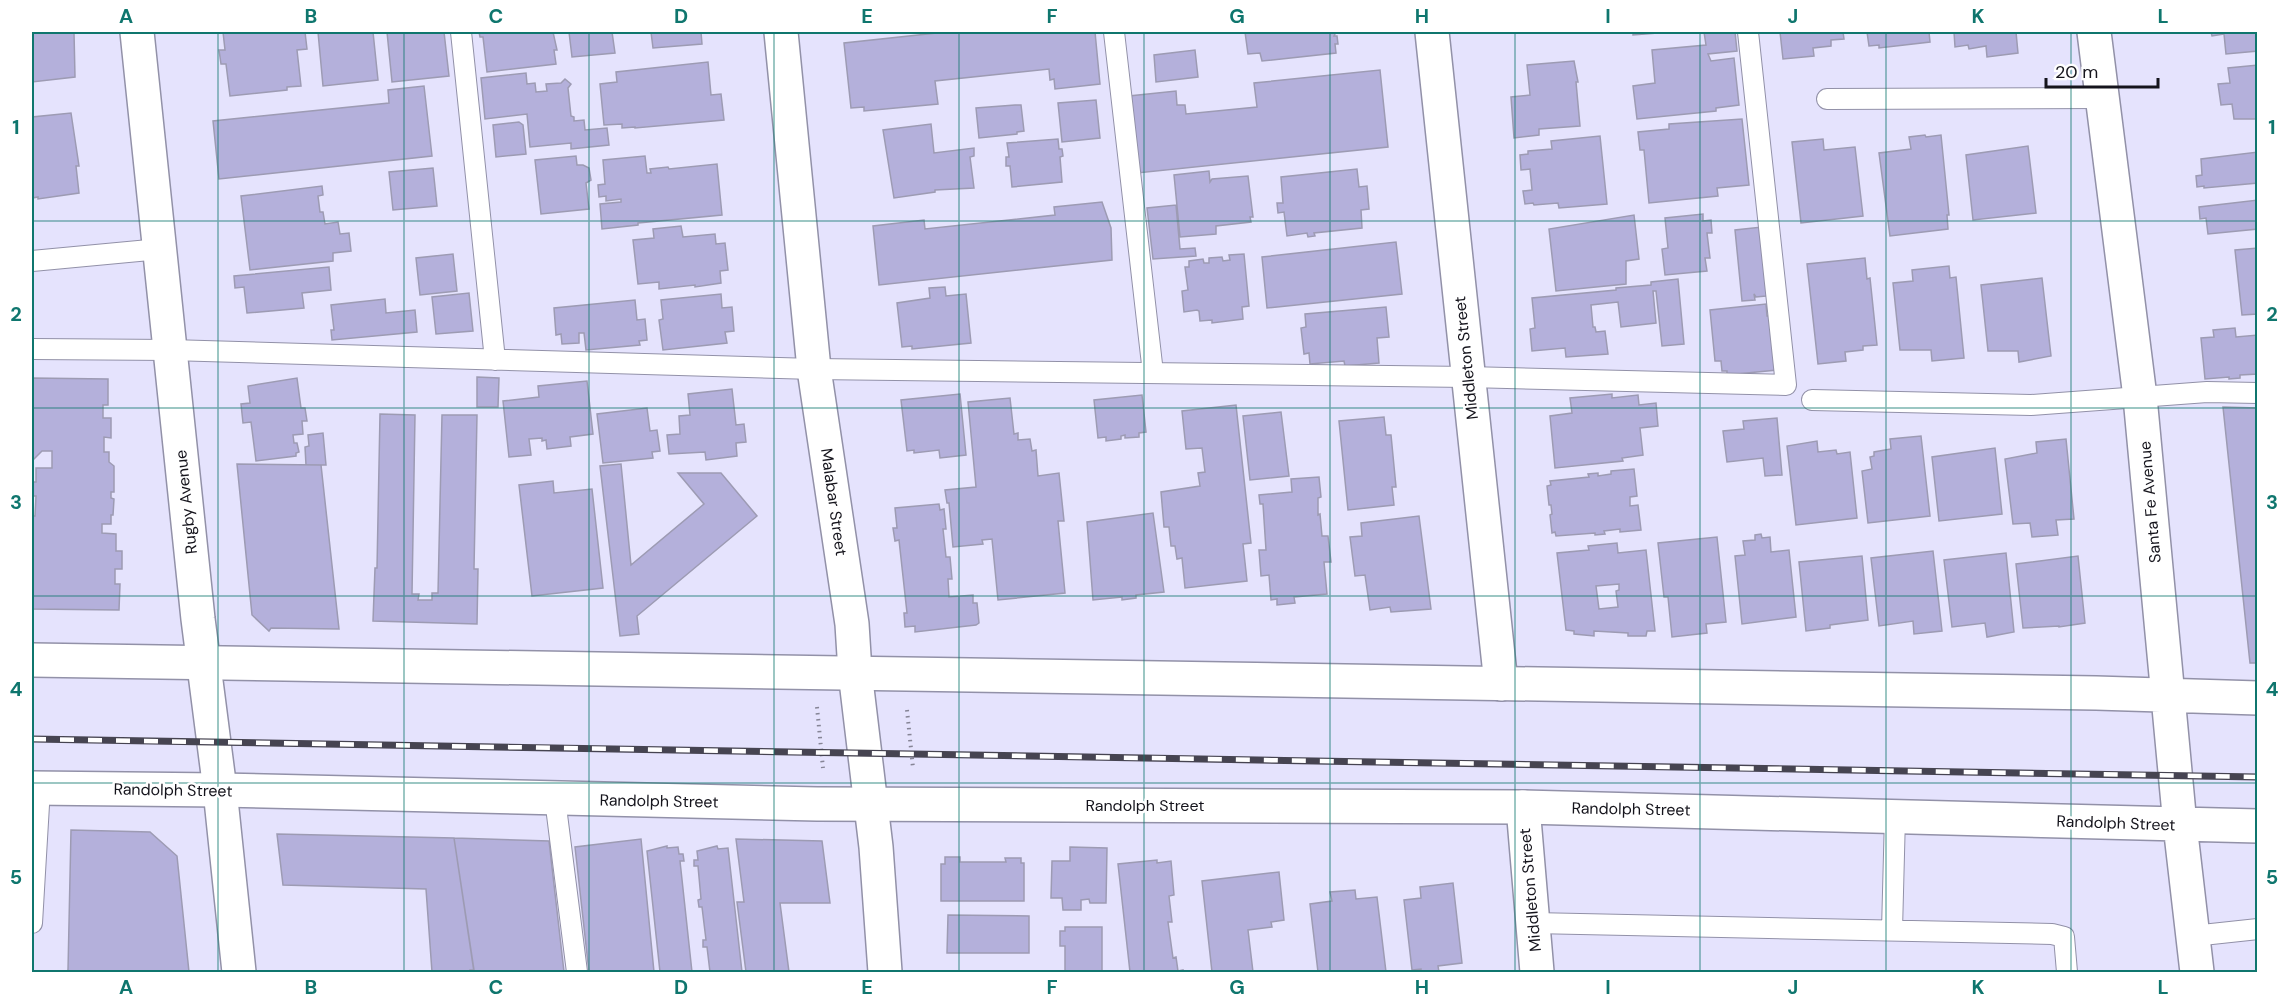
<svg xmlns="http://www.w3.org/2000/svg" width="2289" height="1004" viewBox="0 0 2289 1004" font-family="'DM Sans',sans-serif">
  <rect width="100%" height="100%" fill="#e5e3fd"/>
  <path fill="#b4b0db" stroke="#9d9bb3" stroke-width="1.5" fill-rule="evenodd" d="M32,32H74L75,77L32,82Z
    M223,32H305L307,49L297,50L301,86L287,87V90L230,96L226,64H221L219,50H225Z
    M318,32H373L378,80L323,86Z
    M387,32H444L449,76L392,82Z
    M479,32H553L557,50H554L556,64L487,72L483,37H480Z
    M569,32H612L615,53L572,57Z
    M651,32H701L702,44L653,48Z
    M946,32H1095L1100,84L1055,89L1054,79L1050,80L1049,69L935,81L938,104L864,111V107L851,108L844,43Z
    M1245,32H1336L1334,36H1337L1338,44H1335L1336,53L1262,61L1260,53L1248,54Z
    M1633,32H1671L1633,35Z
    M1704,32H1735L1737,51L1708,54L1711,61L1734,58L1739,105L1716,108V111L1637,119L1633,86L1655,83L1652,50L1706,45Z
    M1780,32H1843L1844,39L1831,40V46L1813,48L1814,56L1783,59Z
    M1867,32H1929L1930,42L1879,48V45L1869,46Z
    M1954,32H2016L2018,53L1987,57L1986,46L1969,49L1968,45L1955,47Z
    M2211,32H2258V51L2226,54L2224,34L2212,36Z
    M1195,50L1198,77L1156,82L1154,55Z
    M1574,61L1578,82H1576L1580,126L1539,129V135L1514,138L1511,97L1530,95L1527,65Z
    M708,62L711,95L721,94L724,120L635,128V127L622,128V124L604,125L600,84L617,82L616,72Z
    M2258,65V119H2234L2232,104L2221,105L2218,84L2230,83L2228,68Z
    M1380,70L1388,147L1137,173L1129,96L1176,91L1177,105H1185L1186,114L1257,107L1254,83Z
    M526,73L527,84L535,83L536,92L547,91L546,84L561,83L565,79L571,84L568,88L571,116L574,117V121L584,120L585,130L607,128L609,145L571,149V143L530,147L527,114L485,119L481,78Z
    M424,86L432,156L219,179L213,121L389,103L388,90Z
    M1096,100L1100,138L1062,142L1058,103Z
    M1015,105H1021L1024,131L1017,132V134L979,138L976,108Z
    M71,113L79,166H76L79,193L38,199V197L32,198V117Z
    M1742,119L1749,185L1717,188L1718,196L1649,203L1644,150H1640L1638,132L1669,129V124Z
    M519,122L523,125L526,154L496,157L493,125Z
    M931,124L934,153L974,148V156L970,157L974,188L935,190V192L894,198L883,130Z
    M1925,135L1926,137L1941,135L1949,215H1947L1948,229L1890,236L1879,153L1911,149L1909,137Z
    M1600,136L1607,204L1559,208L1558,203L1534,205L1533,203L1525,204L1523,191L1532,190L1530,169L1521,170L1520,155L1528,154V151L1552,149L1551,141Z
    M1058,139L1059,149H1062L1063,156L1060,157L1062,182L1012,187L1010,166H1006V157H1009L1007,143Z
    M1823,139L1824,150L1855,147L1863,216L1801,223L1792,142Z
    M2028,146L2036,213L1973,220L1966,155Z
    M2258,152V183L2204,188V186L2197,187L2196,176L2202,175L2201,159Z
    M576,156L577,165H583L589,168L591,180L586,183L589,209L541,214L535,160Z
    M645,156L647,173H651L650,169L668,167L669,169L717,164L722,215L638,223V225L602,229L600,204L621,202V199L606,201V196L599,197L598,185L605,184L603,160Z
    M433,168L437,206L393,210L389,172Z
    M1357,169L1359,187L1367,186L1369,209L1361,210L1362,228L1314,233L1315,236L1308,237L1307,233L1287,236L1284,212L1278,213L1277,203H1283L1281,177Z
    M1209,171L1210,182L1212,179L1248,176L1253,217H1250L1251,222L1216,226V234L1180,237L1174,175Z
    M322,186L323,195L318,196L320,212H323L325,224L338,222L340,234L349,233L351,251L333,253V261L250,270L241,196Z
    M2258,200V229L2208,234L2206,218L2200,219L2199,207Z
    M1102,202L1111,228L1112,260L879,285L873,226L924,220L925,229L1055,215L1054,207Z
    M1176,205L1180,249L1195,248L1196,256L1153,259L1147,208Z
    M1703,214V221L1711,220L1712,233H1707L1710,258H1705L1707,271L1665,275L1662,249L1668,248L1665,218Z
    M1634,215L1639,259L1626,261V284L1556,291L1549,229Z
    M681,226L683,237L715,234L716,244L725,243L728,270L720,271L721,283L695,287V285L659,289V282L638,284L633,240L654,238L653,229Z
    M1762,227L1768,294L1766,296L1756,297L1754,294L1755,300L1742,301L1735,230Z
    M1396,242L1402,294L1267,308L1262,257Z
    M2258,248V314L2242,315L2235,250Z
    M453,254L457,291L420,295L416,258Z
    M1244,254L1249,306L1242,307L1243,319L1212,323V320L1200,321L1199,311L1197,310L1184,312L1182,291L1188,290L1185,267H1189V261L1203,259L1204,263H1209V258L1222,257L1223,261L1230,260L1229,255Z
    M1865,258L1867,279L1870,278L1877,345L1863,346V350L1845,352L1846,361L1818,364L1807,264Z
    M1949,266L1950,278L1956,277L1964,358L1932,361L1931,350H1900L1893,283L1913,281L1912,270Z
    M329,267L331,290L302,293L304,308L247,313L244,287L235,288L234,276Z
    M2042,278L2051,356L2019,362L2018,351H1988L1981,285Z
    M1678,279L1684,344L1662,346L1656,291H1653L1656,323L1621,327L1618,302L1591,305L1593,327H1595L1596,332L1605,331L1608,354L1566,357L1565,348L1532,351L1530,329L1535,328L1532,298L1616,290V288L1651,285V282Z
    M945,287L946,296L966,294L971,343L912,349V346L902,347L897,303L930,298L929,288Z
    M469,293L473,331L436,334L432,297Z
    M721,294L722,308L732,307L734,331L725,332L727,343L663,350L659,320L663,319L661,300Z
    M385,299L386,313L415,310L417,332L332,340L331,330H334L331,305Z
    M635,300L637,320L645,319L647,340L639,341L640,345L586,350L584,333H579V343L562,344L561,334L556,335L554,308Z
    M1766,304L1767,316H1771L1777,370L1727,375V371H1722L1721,361H1715L1710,310Z
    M1386,307L1389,337L1377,338L1379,363L1345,366L1344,361L1310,364L1309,353L1304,354L1301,328L1306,327L1305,314Z
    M2235,328L2236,337L2258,335V374L2240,375V378L2229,379V377L2205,379L2201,338L2214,337L2213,330Z
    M477,377L499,378L498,407H477Z
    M32,378L108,379V405H103V418H111V438L104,437V452H109V462L114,466V492H111V498L114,499L113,515H111V524H102V533L116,534V551H122V569H115V584H120L119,610L32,609V516H35L36,496H32V482H36V468H52V451H42L32,461Z
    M297,378L301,408H305L307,421H302L303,434L293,435L294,443H297L299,452L296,453V456L256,461L251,422L243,423L241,404L250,403L248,386Z
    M587,381L593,434L570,437L571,446L547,449L546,440L542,441V438L529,439L531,455L509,457L503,401L539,397L538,386Z
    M732,389L736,425L744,424L746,442L736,443L737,456L706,460L705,452L669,454L667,435L680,434L679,416L690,415L688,394Z
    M960,394L966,455L940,458L939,450L914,453V450L907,451L901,400Z
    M1612,394V398L1638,395L1639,405L1656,403L1658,426L1640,428L1643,455L1622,458L1623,461L1555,468L1550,416L1572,413L1570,398Z
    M1142,395L1146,432L1139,433V437L1125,438V435L1121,436V439L1106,441V437L1098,438L1094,400Z
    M1010,398L1014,434L1018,433V440L1030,439L1032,451L1036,450L1038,476L1059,473L1064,521H1058L1065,593L998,600L992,539L982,540L983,544L953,547L949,503H947L945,490L976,487L968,402Z
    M1236,405L1251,543L1243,544L1247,581L1185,588L1182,558L1177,559L1175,546H1171L1169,527H1164L1161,492L1200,486L1198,473L1205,472L1202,448L1186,449L1182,411Z
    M2223,407L2258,408V663H2250Z
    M647,408L650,431L657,430L660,451L652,452L653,458L603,463L597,414Z
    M1281,412L1289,476L1250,480L1243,416Z
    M380,414L415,415L412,594H419L418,600H432V593H438L442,415H477L474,569H478L477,624L373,621L375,568H377Z
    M1384,417L1386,435H1391L1396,487H1392L1394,505L1348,510L1339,421Z
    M1777,418L1782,475L1765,476L1763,458L1727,462L1723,431L1744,429L1743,421Z
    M323,433L326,465H306L305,447L309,446L308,435Z
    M1921,436L1930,516L1868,523L1862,471L1872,469L1870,457L1874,456V452L1891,449L1890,439Z
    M2066,439L2074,519L2056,520L2058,535L2032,537L2030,523L2013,524L2005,459L2037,453L2036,442Z
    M1817,441L1818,452L1836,450L1837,454L1850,452L1857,518L1796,525L1787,446Z
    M1995,448L2002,514L1939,521L1932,457Z
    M237,464L321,465L339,629L271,628L269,631L252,615Z
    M621,464L631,565L704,504L678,473H721L757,516L637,616L639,634L620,636L600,466Z
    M1634,469L1637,496L1630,497V506L1638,505L1641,530L1620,532V529L1604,531L1605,534L1595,535V533L1556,536L1555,532L1552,533L1550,515L1552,514L1551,505H1549L1547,486L1551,485L1550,481L1589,477L1588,474L1598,473V476L1611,474V471Z
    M1319,477L1321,497L1318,498V515L1320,514L1322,536H1328L1331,562H1324L1327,594L1294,597L1295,603L1277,605V599L1271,600L1269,575L1261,576L1259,550H1266L1263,504H1260L1259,495L1292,492L1291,479Z
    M553,481L554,493L592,489L603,588L532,596L519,485Z
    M939,504L940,510L944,509L946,529H943L946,557H950L952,579H948L949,597L973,595V603H977L979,623L976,625L915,632V626L905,627L904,613H907L899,540L895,541L893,528H897L895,508Z
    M1153,513L1164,592L1136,595V598L1122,600V597L1093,600L1087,522Z
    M1419,516L1431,609L1391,612L1390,607L1370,610L1365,575L1355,576L1350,537L1362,536L1361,523Z
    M1761,534L1762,538L1770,537L1771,552L1789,550L1796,617L1742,624L1735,556L1745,555L1743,541L1755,540V535Z
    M1717,537L1726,622L1706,624L1707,633L1672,637L1668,597H1664L1658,543Z
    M1617,543L1618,553L1646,550L1655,631H1647L1646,636H1628V633L1594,631V636L1574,634V631L1566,630L1557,553L1589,550L1588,546ZM1619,584V590L1616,591L1618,607L1599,609L1596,586Z
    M1933,551L1942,631L1914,634L1913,621L1879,626L1871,558Z
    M2006,553L2014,632L1987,637L1985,623L1952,627L1944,560Z
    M1862,556L1868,620L1830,625V628L1806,631L1799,562Z
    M2078,556L2085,623L2059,627V626L2023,628L2016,564Z
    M71,830L150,832L177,856L189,972H66L68,970Z
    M277,834L454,838L474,970H470V972H432L426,889L283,885Z
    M454,838L549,841L564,972H474Z
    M641,839L654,972H589L575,847Z
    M736,839L822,841L830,903H780L789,972H746L737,902H744Z
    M667,846V848L678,847L679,854H683L684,861H680L692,972H660L647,851Z
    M717,846L718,849L728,848L742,972H710L707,947H703V940H706L702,907H699L698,900L701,899L698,866H694V860H698L697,851Z
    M1070,847L1107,848L1106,903H1090L1089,899L1081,900V910H1063L1062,898H1051L1052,861H1070Z
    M945,857H960V862H1006L1005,858H1021V863H1024V901H941V864H945Z
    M1157,860V863L1171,861L1174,895L1169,896L1172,922H1168L1173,958L1176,957L1178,971L1183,970V972H1130L1118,864Z
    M1279,872L1284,920L1271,922L1272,927L1248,930L1253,972H1212L1202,881Z
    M1453,883L1462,963L1438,966L1439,972H1421V969L1412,970L1404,900L1421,898L1420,887Z
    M1355,890L1356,899L1377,897L1386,972H1318L1310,904L1332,901L1330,892Z
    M948,915L1029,916V953H947Z
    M1065,927H1102V972H1065V946H1060V931H1065Z"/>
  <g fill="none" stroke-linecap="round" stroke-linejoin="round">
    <defs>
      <path id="lane" d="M461,32L495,360
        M1114,32L1153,373
        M1827,99L2101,98
        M32,261L160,249
        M32,349L170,350L814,369L1468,377L1786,385L1748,32
        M1812,400L2031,405L2207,392L2258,393
        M555,799L577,972
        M32,923L40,788
        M1533,923L2052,934L2064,937L2067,972
        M1892,930L1895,816
        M2193,936L2258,929"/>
      <path id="street" d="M137,32L198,619L220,790L239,972
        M781,32L814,369L852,624L855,672L876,847L885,972
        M1432,32L1501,684
        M1523,807L1537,972"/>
      <path id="secondary" d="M2094,32L2140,397L2180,825L2197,972
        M32,660L2096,693L2258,698
        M32,788L220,790L817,804L1523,807L2258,826"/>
    </defs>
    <use href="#lane" stroke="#9291a8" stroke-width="22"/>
    <use href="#street" stroke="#9291a8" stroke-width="36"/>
    <use href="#secondary" stroke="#9291a8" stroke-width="36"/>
    <path stroke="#868596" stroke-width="4" stroke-dasharray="1.5 4.5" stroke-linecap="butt" d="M817,707L823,768
      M907,710L913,768"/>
    <use href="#lane" stroke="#fff" stroke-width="20"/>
    <use href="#street" stroke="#fff" stroke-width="33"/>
    <use href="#secondary" stroke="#fff" stroke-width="33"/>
    <defs>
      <path id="rail" d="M32,739L2258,777"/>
    </defs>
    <use href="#rail" stroke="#464451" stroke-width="7"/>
    <use href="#rail" stroke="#fff" stroke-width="4.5" stroke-dasharray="14" stroke-linecap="butt"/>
  </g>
  <path fill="none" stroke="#0f766e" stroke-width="1.5" stroke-opacity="0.55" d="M218,32V972M404,32V972M589,32V972M774,32V972M959,32V972M1144,32V972M1330,32V972M1515,32V972M1700,32V972M1886,32V972M2071,32V972M32,221H2258M32,408H2258M32,596H2258M32,783H2258"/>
  <g text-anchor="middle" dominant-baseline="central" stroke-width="5" stroke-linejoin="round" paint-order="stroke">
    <g font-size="16" fill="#15141c" stroke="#fff">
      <text transform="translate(1466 358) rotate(-96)">Middleton Street</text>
      <text transform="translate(186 502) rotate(-96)">Rugby Avenue</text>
      <text transform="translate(834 502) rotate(82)">Malabar Street</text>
      <text transform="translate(2150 502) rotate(-95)">Santa Fe Avenue</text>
      <text transform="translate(173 790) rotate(1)">Randolph Street</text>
      <text transform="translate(659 801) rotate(1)">Randolph Street</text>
      <text x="1145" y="805">Randolph Street</text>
      <text transform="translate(1631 809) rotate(1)">Randolph Street</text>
      <text transform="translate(2116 823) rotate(2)">Randolph Street</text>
      <text transform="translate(1530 890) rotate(-95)">Middleton Street</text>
    </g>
  </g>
  <rect width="2289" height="1004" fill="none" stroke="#ffffff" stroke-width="66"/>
  <path d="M2046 78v9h112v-9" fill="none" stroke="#15141c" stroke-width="3"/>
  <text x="2055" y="78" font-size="18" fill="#15141c" stroke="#ffffff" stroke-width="4.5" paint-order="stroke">20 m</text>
  <rect x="33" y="33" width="2223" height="938" fill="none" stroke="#0f766e" stroke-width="2"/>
  <g font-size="20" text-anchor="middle" font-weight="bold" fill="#0f766e">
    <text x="126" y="23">A</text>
    <text x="311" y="23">B</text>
    <text x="496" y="23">C</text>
    <text x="681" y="23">D</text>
    <text x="867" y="23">E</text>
    <text x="1052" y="23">F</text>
    <text x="1237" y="23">G</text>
    <text x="1422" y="23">H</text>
    <text x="1608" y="23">I</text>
    <text x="1793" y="23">J</text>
    <text x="1978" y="23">K</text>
    <text x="2163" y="23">L</text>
    <text x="16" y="134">1</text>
    <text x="2272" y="134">1</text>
    <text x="16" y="321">2</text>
    <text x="2272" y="321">2</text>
    <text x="16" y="509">3</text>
    <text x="2272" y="509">3</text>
    <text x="16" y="696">4</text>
    <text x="2272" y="696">4</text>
    <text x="16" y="884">5</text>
    <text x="2272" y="884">5</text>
    <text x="126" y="994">A</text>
    <text x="311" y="994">B</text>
    <text x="496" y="994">C</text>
    <text x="681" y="994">D</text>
    <text x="867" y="994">E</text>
    <text x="1052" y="994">F</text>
    <text x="1237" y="994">G</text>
    <text x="1422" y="994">H</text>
    <text x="1608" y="994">I</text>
    <text x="1793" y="994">J</text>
    <text x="1978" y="994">K</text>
    <text x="2163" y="994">L</text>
  </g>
</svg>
